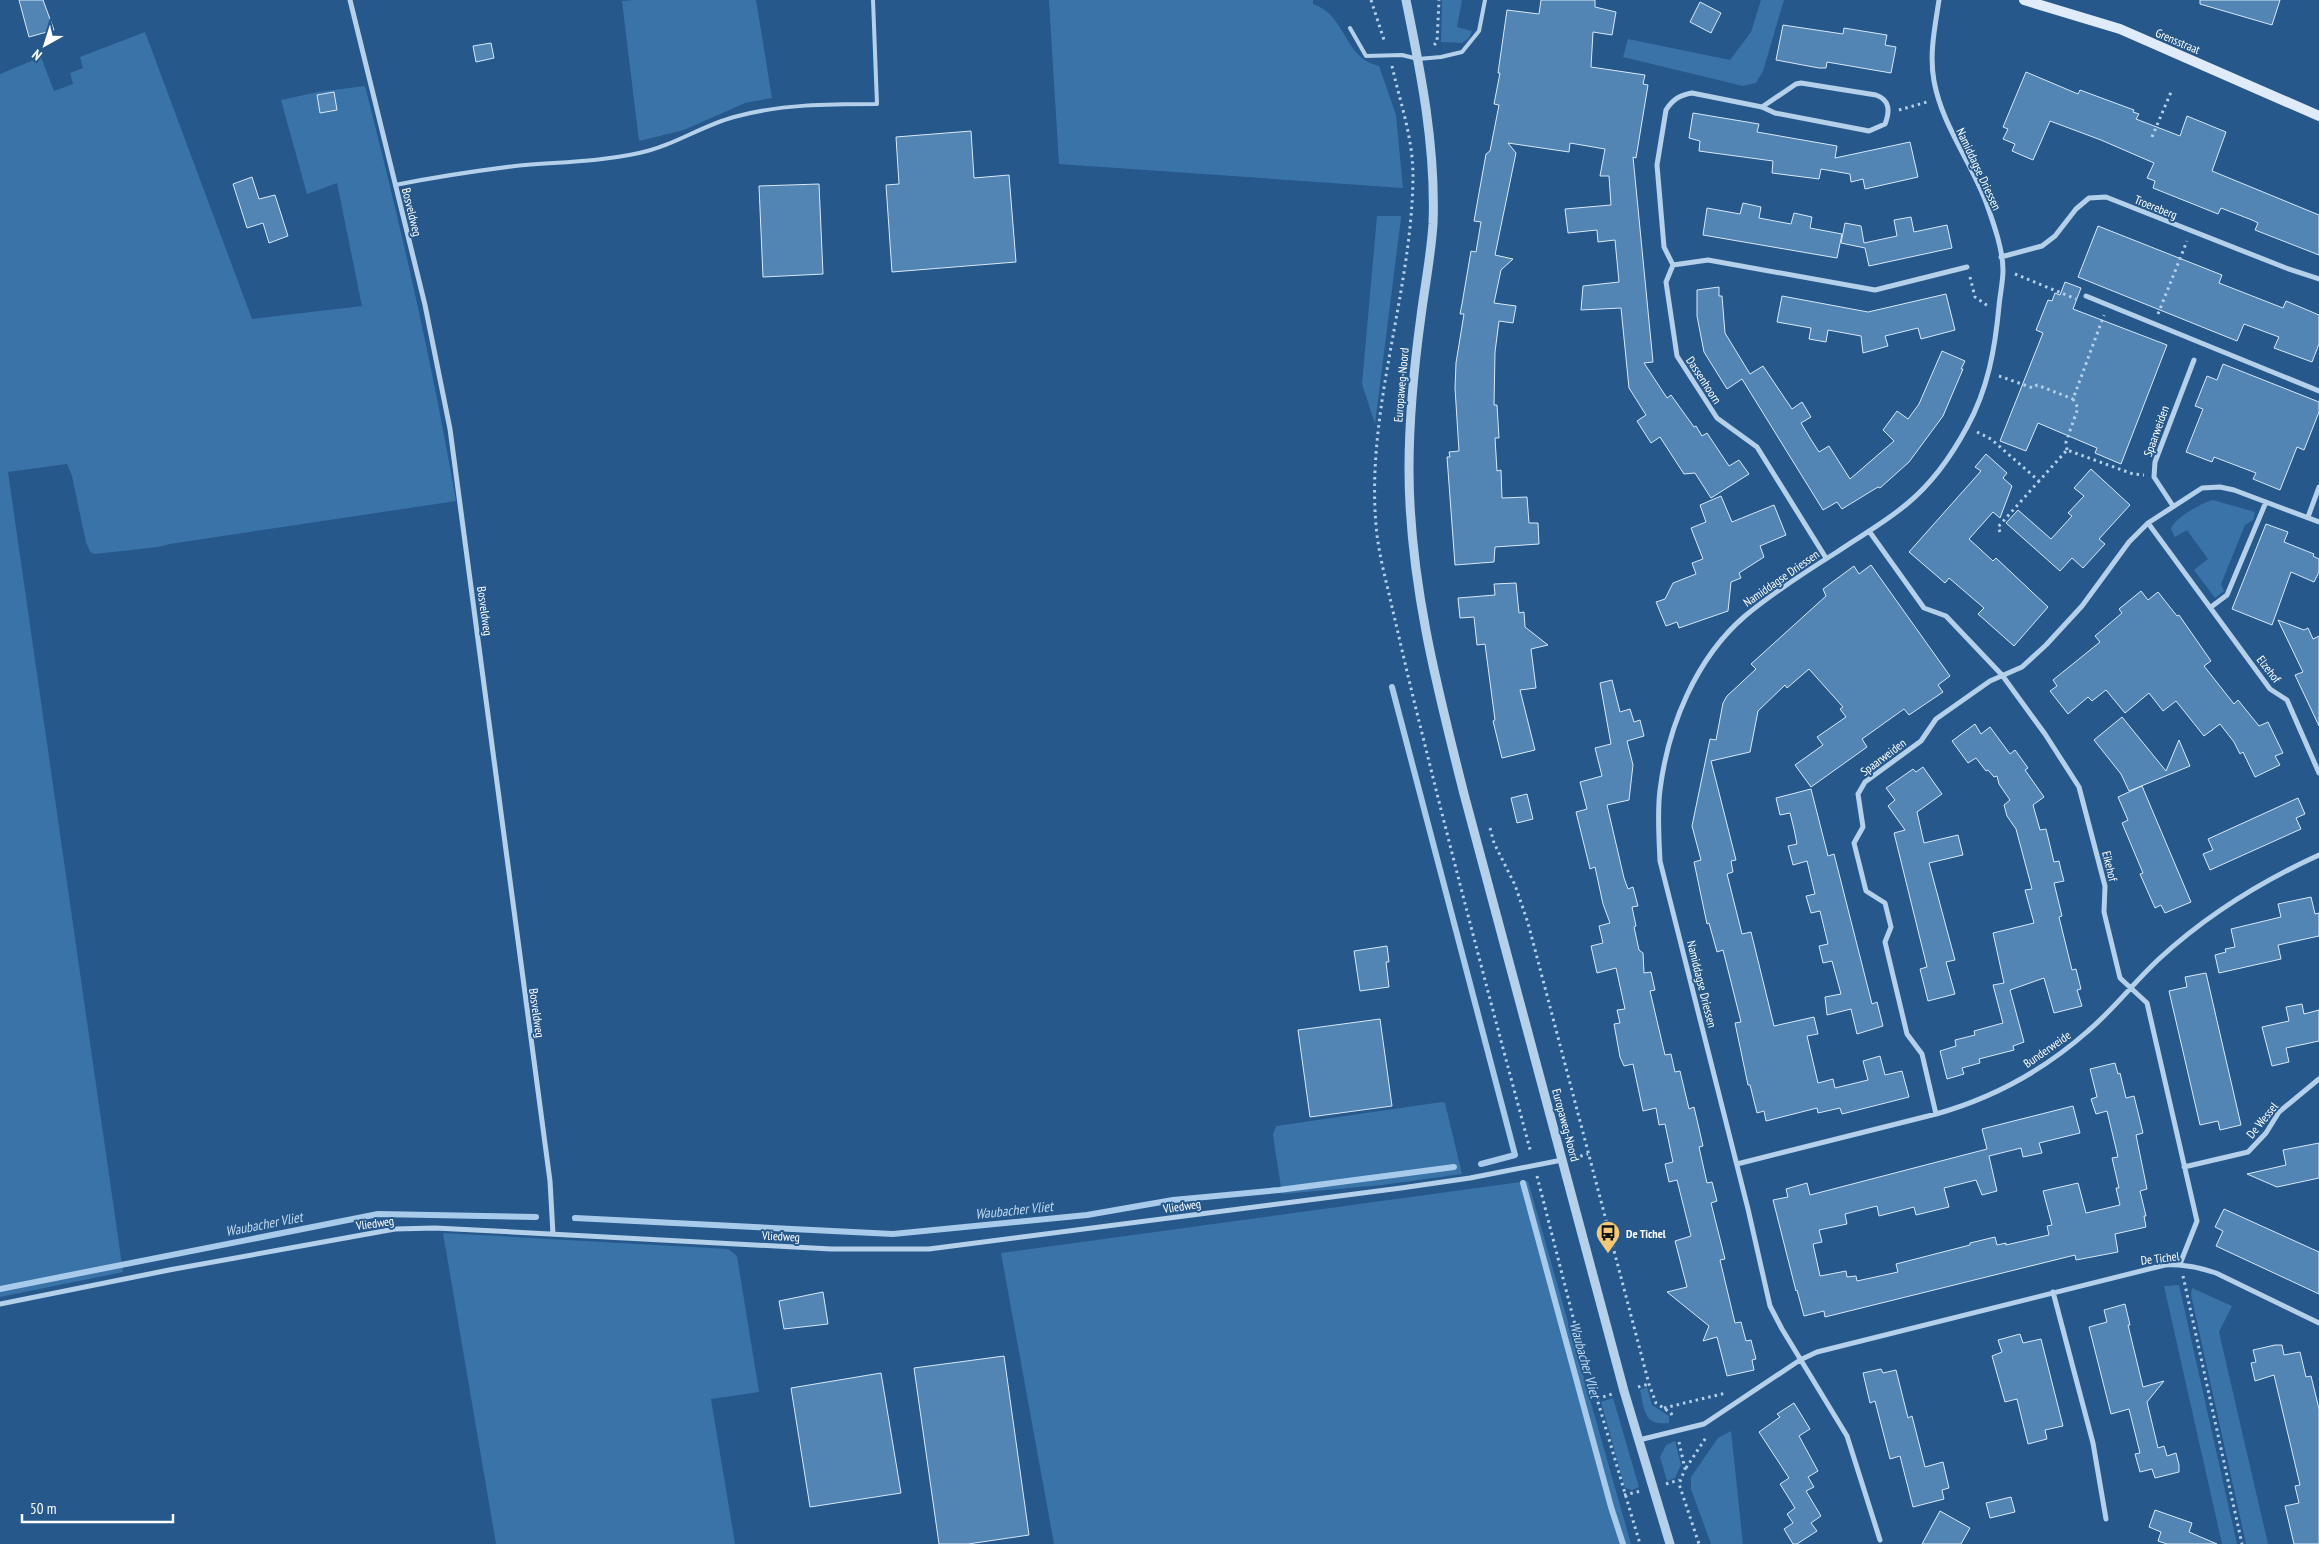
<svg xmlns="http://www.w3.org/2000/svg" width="2319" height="1544" viewBox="0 0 2319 1544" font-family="'PT Sans Narrow',sans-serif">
  <rect width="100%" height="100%" fill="#26588b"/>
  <path fill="#3a73a8" d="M634,0H756L772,98L745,103L684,130L639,141L622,1Z
    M1049,0H1313V4C1347,15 1342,57 1379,66L1396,115L1403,188L1059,164Z
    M1442,0H1462L1457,27L1472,31L1469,38L1462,43L1441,42Z
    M1761,0H1784L1763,71L1756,83L1743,86L1623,57L1628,39L1730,60L1751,32Z
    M145,32L252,319L362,306L337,183L307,194L281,100L318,92L365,86C400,223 432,361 456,501L170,544L158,547L95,554L90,552L86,542L72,476L67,464L8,472L123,1272L0,1297V74L41,57L54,91L73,84L70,73L83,68L80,57Z
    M1377,216H1401V218L1375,424L1362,384Z
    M2213,500L2255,512L2253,520L2245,525L2221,584L2224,591L2215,598L2194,570L2208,559L2187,530L2175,537L2171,529C2173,519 2203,502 2213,500Z
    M1442,1102L1445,1103L1462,1174L1382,1185L1282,1194L1273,1135L1276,1126Z
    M1528,1181L1631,1544H1054L1001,1253Z
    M443,1233L728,1249L737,1256L759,1392L711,1399L735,1544H496Z
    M2179,1285L2237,1544H2222L2164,1286Z
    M2192,1288L2232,1306L2219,1332L2268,1544H2246L2191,1295Z
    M1647,1387L1652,1405L1669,1416V1423C1643,1426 1645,1410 1640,1390Z
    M1613,1398L1639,1487L1632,1490L1625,1488L1601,1402Z
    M1731,1431L1743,1544H1711L1691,1489V1477L1718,1438Z
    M1675,1441L1681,1465L1675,1478L1667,1481L1660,1457L1666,1445Z"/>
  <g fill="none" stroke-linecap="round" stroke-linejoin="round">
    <path stroke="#a9cbeb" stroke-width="6" d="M1392,687L1515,1155L1481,1164
      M1523,1183L1611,1507L1623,1544
      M575,1218L893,1234L1087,1215L1173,1200L1279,1190L1454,1167
      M0,1289L378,1214L536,1217"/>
  </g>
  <path fill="#5284b4" stroke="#d8e9f8" d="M19,0H43L54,30L29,37Z
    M1541,0H1595V7L1616,12L1612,35L1593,32L1591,67L1645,75L1643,84L1648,85L1646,97L1636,158L1633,157L1653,362L1644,363L1667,398L1671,395L1694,427L1696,426L1702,436L1707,433L1729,466L1739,460L1749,474L1711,498L1695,473L1684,474L1660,437L1651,443L1637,421L1646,415L1629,388L1621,308L1581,310L1583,286L1619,282L1615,240L1598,242L1597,230L1568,233L1565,209L1611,205L1609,176H1600L1605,149L1570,143L1569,152L1508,143L1516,153L1495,255L1513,259L1501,270L1494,303L1516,306L1513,323L1499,321L1495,352L1494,405H1497L1499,438H1495L1497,471L1501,470L1502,498L1527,497L1529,523H1538L1539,544L1495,547L1494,562L1455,565L1447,457H1450L1449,452L1459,451L1455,388L1456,363L1464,314H1460L1462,304L1471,251L1476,252L1481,222L1474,221L1486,154L1490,151L1499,105L1494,104L1500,73H1498L1507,10L1539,14Z
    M2200,0H2280L2272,25L2200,4Z
    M1700,2L1721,13L1711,33L1690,22Z
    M1783,25L1843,34L1844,28L1887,35L1885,45L1896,47L1891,73L1827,62L1826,68H1819L1776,60Z
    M491,43L494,58L476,62L473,46Z
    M2026,72L2078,94L2080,90L2134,110L2133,112L2139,114L2136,119L2180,136L2187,116L2226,132L2212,171L2319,215V255L2255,230L2258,223L2252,220L2221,208L2218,214L2153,188L2155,181L2147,178L2154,163L2101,140L2050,121L2033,160L2012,151L2015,144L2003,139L2008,129L2003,127Z
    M334,92L337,110L320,113L317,95Z
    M1693,113L1759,124L1757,132L1837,146L1835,158L1910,142L1918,177L1865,189L1863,179L1851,182L1850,174L1821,169L1819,179L1772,173L1773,161L1699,151L1700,141L1689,138Z
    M971,131L974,178L1009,175L1016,262L892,272L886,185L899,184L896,137Z
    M252,177L259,199L275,195L288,236L269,243L263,223L247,228L233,184Z
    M819,184L823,274L763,277L759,186Z
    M1743,203L1761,207L1759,218L1791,224L1794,213L1812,217L1810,228L1842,234L1837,258L1703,235L1707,208L1740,214Z
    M1911,217L1914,232L1947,225L1952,248L1869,266L1865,248L1841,243L1845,223L1861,226L1864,243L1897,236L1894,220Z
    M2098,226L2222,275L2219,283L2283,308L2286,301L2319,315V344L2312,362L2274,348L2279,337L2244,324L2237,341L2078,277Z
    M2065,282L2081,288L2073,309L2167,345L2121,464L2095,453L2097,448L2038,423L2026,451L2000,441L2043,333L2036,330L2048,300L2052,301L2055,293L2060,295Z
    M1719,287V296H1722L1725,333L1750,374L1763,366L1792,409L1802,402L1811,417L1801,423L1810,438L1819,452L1829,446L1850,479L1894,441L1883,430L1897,411L1908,419L1919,404L1942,351L1965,361L1961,369H1963L1943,416L1909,462L1880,488L1878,487L1842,509L1837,502L1823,510L1742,379L1727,389L1704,352L1697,316V290Z
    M1946,294L1955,330L1921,339L1918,328L1885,336L1888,346L1863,353L1861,336L1828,330L1826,342L1809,339L1811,328L1777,322L1782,296L1868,312Z
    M2223,364L2319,402V412L2304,450L2297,447L2280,490L2253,479L2256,473L2214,457L2212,462L2186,452L2203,409L2195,406L2207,376L2217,380Z
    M1986,454L2007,473L2003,478L2012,486L2000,518L1993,512L1969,539L1993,561L1996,558L2048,607L2014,646L1978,614L1984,608L1949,578L1945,583L1909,552L1981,471L1975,467Z
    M2091,469L2130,505L2099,539L2105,544L2083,568L2072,558L2060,571L2006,523L2018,510L2051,539L2072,516L2068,513L2084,496L2074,488Z
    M1721,496L1732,522L1774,505L1786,535L1760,546L1764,557L1739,573L1741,578L1731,582L1728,611L1679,628L1677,622L1666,626L1656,602L1665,599L1673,583L1696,574L1692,563L1703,559L1691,528L1706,522L1700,505Z
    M2266,524L2288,532L2284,542L2314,554L2313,556L2319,559V572L2314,582L2291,572L2272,625L2232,609Z
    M1871,565L1950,676L1938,685L1943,692L1909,715L1904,709L1862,739L1867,747L1811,787L1795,765L1823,745L1817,737L1846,717L1840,709L1843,707L1809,669L1787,688L1785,685L1758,711L1750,752L1711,761L1736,860L1731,861L1733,872L1727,874L1742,934L1751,932L1774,1026L1814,1017L1818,1034L1807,1036L1818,1083L1833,1079L1835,1088L1868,1080L1863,1061L1880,1056L1885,1075L1902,1071L1909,1097L1842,1114L1840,1108L1818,1113L1817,1108L1766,1121L1764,1111L1757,1113L1750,1085H1748L1735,1023L1741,1022L1723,950L1717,952L1709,923L1707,924L1694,862L1701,860L1692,826L1710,739L1716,740L1723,703L1727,696L1756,669L1751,664L1826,596L1823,589L1854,566L1859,574Z
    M1516,583L1519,613L1524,612L1525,627L1548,645L1531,649L1536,688L1520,690L1535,750L1502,758L1493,721L1495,720L1485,644L1477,645L1474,617L1460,618L1458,598L1495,595L1494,584Z
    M2141,591L2148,600L2158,592L2177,616L2179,615L2211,661L2204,666L2234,704L2238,700L2259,726L2268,722L2283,753L2275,756L2280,765L2255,777L2243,752L2240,754L2234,742L2220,724L2204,736L2176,701L2163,711L2149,693L2125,713L2106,690L2092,701L2088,697L2068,714L2050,691L2057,686L2053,680L2100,642L2095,636L2122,613L2119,609Z
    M2278,620L2304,630L2308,628L2313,639L2319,636V726L2295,675L2303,672Z
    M1612,680L1620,712L1630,709L1634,722L1640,720L1644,736L1627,741L1633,765L1629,800L1607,805L1624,878L1628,889L1633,887L1638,906L1632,907L1636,926L1634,927L1639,950L1643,953L1644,973L1651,972L1655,990L1650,991L1665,1055L1671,1054L1675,1072L1680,1071L1689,1109L1694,1107L1703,1146L1699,1147L1707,1183L1712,1182L1717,1201L1711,1203L1725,1259L1720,1260L1735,1323L1741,1322L1746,1341L1751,1340L1756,1359L1752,1360L1754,1370L1727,1376L1717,1337L1703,1341L1709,1326L1667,1292L1687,1287L1675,1241L1691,1236L1677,1180L1669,1182L1665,1164L1673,1162L1665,1124L1659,1125L1656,1108L1643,1111L1633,1064L1624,1066L1620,1057L1614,1024L1620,1023L1617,1010L1625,1009L1616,968L1597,973L1591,946L1603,943L1599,926L1610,923L1603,904L1595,867L1590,869L1576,812L1587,809L1580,782L1602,776L1595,748L1611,744L1600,683Z
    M2122,717L2166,771L2179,740L2190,766L2129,791L2121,774L2094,740Z
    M1975,724L1981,734L1990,727L2010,754L2015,750L2028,768L2025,770L2044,797L2033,805L2040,830L2046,829L2054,862L2059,861L2061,870L2064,881L2054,883L2062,916L2059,917L2072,970L2076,969L2081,989L2077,990L2082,1006L2054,1013L2044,978L2010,990L2024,1042L2013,1046L2014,1050L1979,1059L1980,1063L1962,1068L1964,1074L1947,1079L1940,1051L1956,1046L1955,1040L1975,1035L1974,1031L2003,1023L1993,985L2004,983L1993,933L2034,923L2025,890L2032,889L2016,829L2007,816L2004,805L2010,800L1999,784L1997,776L1994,777L1988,770L1986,771L1976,758L1968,763L1952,741Z
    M1923,767L1942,794L1917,812L1924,843L1958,835L1963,855L1929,863L1955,960L1946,962L1955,994L1928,1001L1920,969L1927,967L1894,833L1905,830L1888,806L1895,800L1886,788L1913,769L1916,772Z
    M2142,786L2191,902L2165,913L2161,905L2155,908L2140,874L2143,873L2122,823L2128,820L2118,797Z
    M1811,789L1828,856L1834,854L1872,1004L1877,1002L1883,1026L1857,1034L1851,1009L1827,1015L1825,997L1841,994L1832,961L1823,963L1819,946L1828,944L1820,911L1811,913L1806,896L1815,894L1807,861L1793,865L1788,846L1797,844L1794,829L1790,813L1780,815L1776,798Z
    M1527,794L1533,819L1517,823L1511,798Z
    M2298,798L2305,814L2296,818L2301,829L2210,870L2203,854L2213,850L2208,839Z
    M2311,897L2315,914L2319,913V936L2278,945L2281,959L2219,973L2215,955L2226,952L2225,949L2235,947L2231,929L2281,917L2278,904Z
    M1387,946L1389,962H1386L1389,987L1360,991L1354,951Z
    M2206,973L2241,1125L2220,1130L2218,1121L2200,1125L2169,991L2187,987L2185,977Z
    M2302,1004L2304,1014L2319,1010V1041L2286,1048L2289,1062L2272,1066L2262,1027L2289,1021L2286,1007Z
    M1380,1019L1392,1106L1310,1117L1298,1030Z
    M2115,1063L2118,1074L2120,1073L2126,1098L2134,1096L2143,1133L2136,1135L2147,1189L2140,1191L2146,1216H2144L2146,1227L2115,1234L2118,1252L2076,1260L2075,1255L1825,1317L1824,1311L1804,1316L1797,1290L1796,1291L1773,1200L1788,1197L1786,1189L1807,1183L1810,1195L1987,1149L1982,1129L2073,1106L2080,1133L2039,1143L2042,1153L2023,1157L2021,1148L1989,1156L1997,1191L1982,1195L1976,1180L1944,1188L1949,1207L1916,1215L1914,1207L1879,1216L1877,1206L1845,1214L1847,1224L1819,1230L1822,1242L1813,1244L1820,1276L1846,1271L1847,1277L1856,1276L1857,1281L1898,1272L1896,1264L1970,1245V1243L1995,1237L1997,1245L2006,1243V1245L2049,1235L2047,1226L2052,1225L2043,1191L2078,1183L2086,1213L2120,1205L2116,1188H2119L2112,1158L2118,1157L2107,1111L2096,1114L2091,1099L2097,1097L2090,1069Z
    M2319,1143V1178L2277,1187L2247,1174L2286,1165L2283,1150Z
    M2224,1209L2319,1252V1294L2216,1246L2223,1231L2215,1227Z
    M823,1292L828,1324L784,1329L779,1301Z
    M2125,1304L2130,1325H2128L2143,1387L2164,1381L2147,1402L2158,1448L2164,1446L2167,1456L2176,1453L2179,1465V1472L2155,1478L2152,1469L2140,1472L2135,1454L2140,1453L2129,1409L2111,1414L2089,1327L2107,1322L2104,1310Z
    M2020,1334L2023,1343L2041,1339L2063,1426L2045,1430L2047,1439L2028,1444L2017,1399L2005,1402L1992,1356L2002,1352L1998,1340Z
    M2275,1345H2282L2284,1355L2300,1352L2306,1377L2311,1376L2319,1409V1544H2294L2285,1506L2299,1503L2295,1486L2300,1485L2278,1392L2274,1375L2255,1381L2251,1363L2256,1362L2253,1350Z
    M1004,1356L1029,1535L968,1544H939L914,1368Z
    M1881,1369L1883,1373L1896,1370L1908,1418L1912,1416L1925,1467L1943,1462L1949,1488L1942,1490L1944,1499L1913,1507L1900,1456L1890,1459L1875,1401L1870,1403L1863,1373Z
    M881,1373L901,1493L810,1507L791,1388Z
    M1794,1403L1810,1429L1799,1436L1818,1471L1808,1477L1814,1487L1806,1491L1821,1516L1811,1523L1817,1531L1797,1544H1793L1784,1529L1793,1523L1787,1514L1795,1508L1780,1484L1789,1478L1759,1432L1780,1417L1777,1414Z
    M2011,1497L2015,1512L1990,1518L1986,1503Z
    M2155,1510L2192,1523L2189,1532L2217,1544H2167L2158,1541L2161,1532L2149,1527Z
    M1940,1511L1970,1528L1961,1544H1922Z"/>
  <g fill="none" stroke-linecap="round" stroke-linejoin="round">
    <path stroke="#b4d0ea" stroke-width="3" stroke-dasharray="2.5 4" stroke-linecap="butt" d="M1371,0L1385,43
      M1434,45L1437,42L1439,0
      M1392,66C1400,102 1413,138 1413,176C1412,293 1366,408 1376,525C1378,552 1386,580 1392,607C1402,650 1412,694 1423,737C1457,876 1494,1015 1531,1153
      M1899,110L1927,102
      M2152,137L2171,92
      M2015,274L2076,299
      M1970,277L1975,297L1988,306
      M2158,314L2187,241
      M1999,376L2033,388L2037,385L2073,399
      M1977,432L1991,439L2039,481L2067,450L2133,474L2144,475
      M2067,450L2066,442L2078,408L2073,399L2104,315
      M2000,532L1998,527L2039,481
      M1490,828L1494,843L1515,885L1528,923L1649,1384L1656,1403L1671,1413L1673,1419
      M1574,1158L1588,1154
      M1537,1176L1574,1321L1640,1544
      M2183,1276L2242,1544
      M1638,1387L1649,1384
      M1597,1399L1612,1394
      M1664,1408L1726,1393
      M1679,1442L1685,1469L1679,1484L1699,1544
      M1686,1468L1707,1436
      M1666,1484L1679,1480
      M1624,1495L1641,1491"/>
    <path stroke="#b4d0ea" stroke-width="4" d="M1350,28L1366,56L1402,55L1418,59L1441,57L1462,52L1479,31L1485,0
      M395,185C435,177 475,171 515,166C556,162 598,162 639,153C673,146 701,126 734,117C781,104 829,104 877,104L873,0"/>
    <path stroke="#b4d0ea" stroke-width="5" d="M350,0L425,305L450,429L550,1181L553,1234
      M1762,107L1796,84L1801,83L1876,95C1890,100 1890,111 1885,124L1869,131L1775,113L1762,107L1692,93C1680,95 1673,99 1666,110L1657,165L1664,247L1673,265L1666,282L1677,356L1717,418L1757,447L1826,558
      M2001,257L2042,246L2055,236L2076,209L2089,198L2106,197L2286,268L2319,279
      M1673,265L1708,260L1875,290L1967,267
      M2086,296L2319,391
      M2173,506L2154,477L2155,462L2194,360
      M2308,517L2319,487
      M2148,523L2270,689L2287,700L2319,773
      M1869,531L1924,608L1946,616L2002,675L2045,734L2079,787L2105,886L2104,912L2120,978L2147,1003L2197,1221L2180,1264
      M2211,607L2227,595L2266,502
      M1936,1114L1922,1054L1907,1034L1885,942L1891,927L1885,903L1866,891L1854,843L1863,827L1858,794L1865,782L1921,741L1936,719L1990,681L2022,667L2046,645L2082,606L2129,542L2148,523L2202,488L2220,487L2234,490L2319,522
      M1737,1164L1936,1114C1993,1098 2044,1070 2088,1031C2114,1009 2135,981 2160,958C2207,915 2262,881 2319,855
      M2184,1167L2248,1152L2266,1133L2279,1112L2319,1079
      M2053,1292L2093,1443L2106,1519
      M0,1304L169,1270L395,1229L435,1228L495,1231L831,1249H929L1401,1188L1470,1178L1562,1160
      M1639,1440L1704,1424L1800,1360L1817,1352L2165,1265C2183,1264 2198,1267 2216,1273L2319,1323
      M1880,1540L1847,1436L1782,1329L1770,1306L1748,1209L1660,861C1659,837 1657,813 1660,790C1668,726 1696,658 1745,616C1774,592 1805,572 1837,552C1860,536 1886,522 1908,503C1932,483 1952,455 1967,427C1988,389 1995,349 1999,306C2000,294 2003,282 2003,270C2003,249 1993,222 1986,202C1970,160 1942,125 1934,81C1929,54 1935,27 1939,0"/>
    <path stroke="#b4d0ea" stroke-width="9" d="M1406,0C1421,73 1436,148 1433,224C1431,255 1425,285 1421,316C1414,367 1409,417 1409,469C1409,579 1437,688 1464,794L1624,1391L1670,1544"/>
    <path stroke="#dfebf8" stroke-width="10" d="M2024,0L2120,29L2319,116"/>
  </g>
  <defs>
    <symbol id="bus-pin" viewBox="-11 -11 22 30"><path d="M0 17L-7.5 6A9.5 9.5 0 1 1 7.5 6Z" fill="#f3c879" stroke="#26588b"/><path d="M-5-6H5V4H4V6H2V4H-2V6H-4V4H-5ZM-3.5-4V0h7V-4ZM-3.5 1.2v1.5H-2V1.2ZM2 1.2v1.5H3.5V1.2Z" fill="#111"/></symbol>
  </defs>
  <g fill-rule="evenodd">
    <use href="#bus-pin" x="1594" y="1219" width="28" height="38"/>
  </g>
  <g text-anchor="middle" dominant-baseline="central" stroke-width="4" stroke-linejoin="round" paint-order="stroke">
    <g font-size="12" fill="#fff" stroke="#26588b">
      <text transform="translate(2178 41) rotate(23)">Grensstraat</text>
      <text transform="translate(1979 169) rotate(65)">Namiddagse Driessen</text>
      <text transform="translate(2156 207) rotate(22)">Troereberg</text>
      <text transform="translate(412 212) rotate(76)">Bosveldweg</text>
      <text transform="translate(1704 380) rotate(57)">Dassenhoorn</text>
      <text transform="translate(1401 385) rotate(-85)">Europaweg-Noord</text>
      <text transform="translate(2156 431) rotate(-70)">Spaarweiden</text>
      <text transform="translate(1781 578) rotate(-35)">Namiddagse Driessen</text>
      <text transform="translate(485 611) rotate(82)">Bosveldweg</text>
      <text transform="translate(2269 669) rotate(52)">Elzehof</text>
      <text transform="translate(1883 757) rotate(-37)">Spaarweiden</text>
      <text transform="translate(2110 866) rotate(76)">Eikehof</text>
      <text transform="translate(1702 984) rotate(76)">Namiddagse Driessen</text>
      <text transform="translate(537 1013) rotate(82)">Bosveldweg</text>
      <text transform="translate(2047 1049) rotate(-35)">Bunderweide</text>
      <text transform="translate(2262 1120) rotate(-51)">De Wessel</text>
      <text transform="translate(1566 1125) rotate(75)">Europaweg-Noord</text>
      <text transform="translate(1182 1206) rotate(-8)">Vliedweg</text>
      <text transform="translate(375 1223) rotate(-8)">Vliedweg</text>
      <text transform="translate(781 1236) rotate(3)">Vliedweg</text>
      <text transform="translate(2160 1258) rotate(-7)">De Tichel</text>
    </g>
    <g font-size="12" font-weight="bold" fill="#fff" stroke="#26588b" text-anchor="start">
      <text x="1626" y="1233">De Tichel</text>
    </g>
    <g font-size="14" font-style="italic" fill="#c0d9f1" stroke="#26588b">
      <text transform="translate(1014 1210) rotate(-6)">Waubacher Vliet</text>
      <text transform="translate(264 1224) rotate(-11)">Waubacher Vliet</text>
      <text transform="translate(1585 1360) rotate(74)">Waubacher Vliet</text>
    </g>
  </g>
  <g transform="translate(45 45) rotate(219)" stroke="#26588b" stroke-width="4" paint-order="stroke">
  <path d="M0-4L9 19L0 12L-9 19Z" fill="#ffffff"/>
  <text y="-8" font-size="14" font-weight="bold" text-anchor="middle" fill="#ffffff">N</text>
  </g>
  <path d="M22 1514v8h151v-8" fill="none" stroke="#ffffff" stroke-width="2.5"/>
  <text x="30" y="1514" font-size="15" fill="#ffffff" stroke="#26588b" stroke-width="4" paint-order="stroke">50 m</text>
</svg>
